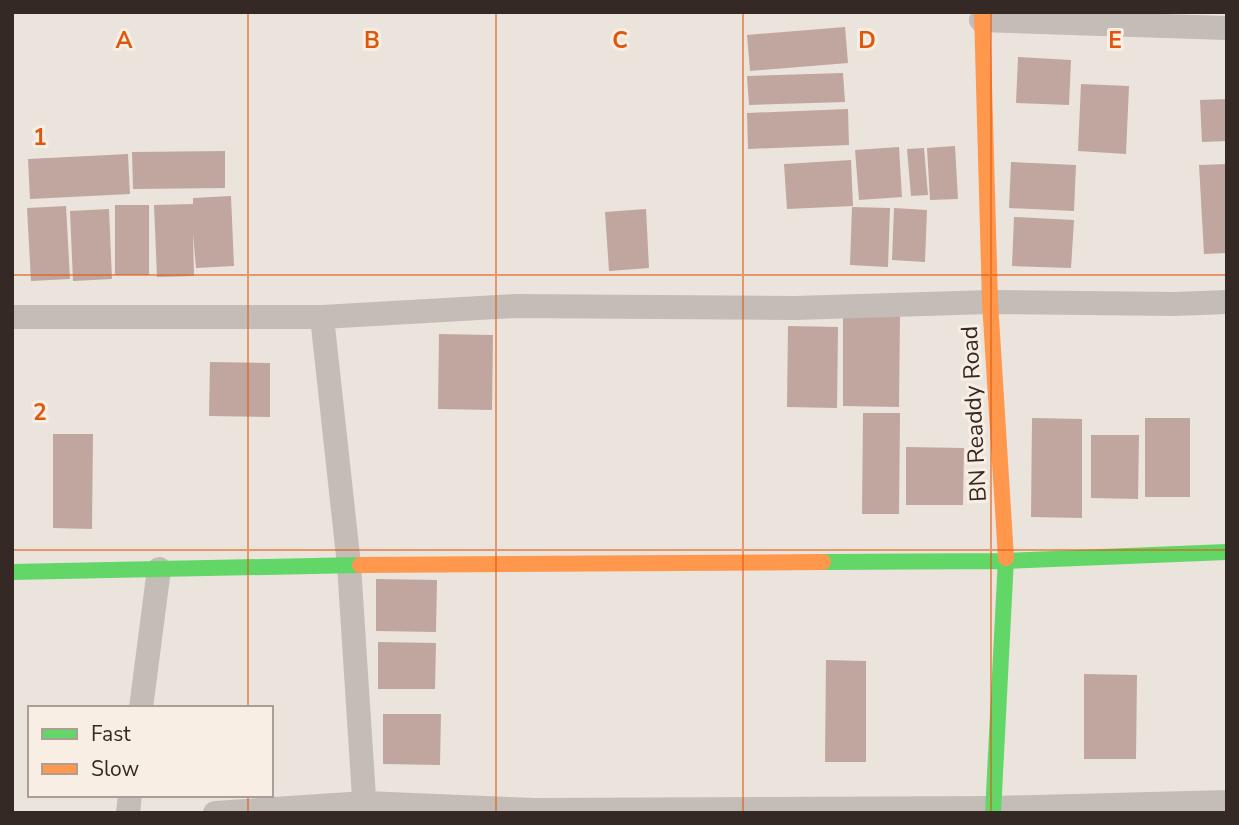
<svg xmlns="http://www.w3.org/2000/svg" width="1239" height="825" viewBox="0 0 1239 825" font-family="'Nunito Sans',sans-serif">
  <rect width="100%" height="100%" fill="#ebe4dd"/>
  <path fill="#c0a69e" d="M845,27L848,63L750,71L747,35Z
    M1018,57L1071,60L1069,105L1016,103Z
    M843,73L845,102L749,105L747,76Z
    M1081,84L1129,86L1126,154L1078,151Z
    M1227,99V141L1202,142L1200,100Z
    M848,109L849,145L748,149L747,113Z
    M955,146L958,199L930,200L927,148Z
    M899,147L902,197L859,200L855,150Z
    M924,148L928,195L911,196L907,149Z
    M225,151V188L133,189L132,152Z
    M128,154L130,194L30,199L28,159Z
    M851,160L853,206L787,209L784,164Z
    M1011,162L1076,165L1074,211L1009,208Z
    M1227,164V253L1204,254L1199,165Z
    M231,196L234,266L196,268L193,233L194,276L157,277L154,205L193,204V198Z
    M115,205H149V275H115Z
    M66,206L70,279L31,281L27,208Z
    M852,207L890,208L888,267L850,265Z
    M894,208L927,210L925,262L892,260Z
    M109,209L112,279L73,281L70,211Z
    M646,209L649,268L609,271L605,212Z
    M1014,217L1074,220L1071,268L1012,266Z
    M843,314L900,315L899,407L843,406Z
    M788,326L838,327L837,408L787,407Z
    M439,334L493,335L492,410L438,409Z
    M210,362L270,363V417L209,416Z
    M863,413H900L899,514H862Z
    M1032,418L1082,419V518L1031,517Z
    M1145,418H1190V497H1145Z
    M53,434H93L92,529L53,528Z
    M1091,435H1139L1138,499L1091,498Z
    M906,447L964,448L963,505H906Z
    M376,579L437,580L436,632L376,631Z
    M378,642L436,643L435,689H378Z
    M826,660L866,661V762H825Z
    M1084,674L1137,675L1136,759H1084Z
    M383,714H441L440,765L383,764Z"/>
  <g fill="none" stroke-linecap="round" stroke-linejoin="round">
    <path stroke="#c4bcb6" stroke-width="24" d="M981,20L1227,28
      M12,317H322L349,565L365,813
      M322,317L515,306L795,308L990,302L1174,304L1227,302
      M141,708L159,569
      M128,813L130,795
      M215,813L365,803L535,810L993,808L1227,802"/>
    <path stroke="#63d668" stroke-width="16" d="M823,562L1006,561L1227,552
      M12,572L360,565
      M993,813L1006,558"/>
    <path stroke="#ff974d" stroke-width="16" d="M982,12L990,302L1006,558
      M360,565L823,562"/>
  </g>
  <path fill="none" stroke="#df570d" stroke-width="2" stroke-opacity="0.55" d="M248,12V708M496,12V813M743,12V813M991,12V813M12,275H1227M12,550H1227M248,795V813"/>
  <g text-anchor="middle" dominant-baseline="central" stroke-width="6" stroke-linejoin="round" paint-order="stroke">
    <g font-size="23" fill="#342925" stroke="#f9eee3">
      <text transform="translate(974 414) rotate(-93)">BN Readdy Road</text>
    </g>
  </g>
  <g font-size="23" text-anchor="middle" font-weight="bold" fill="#df570d" stroke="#f9eee3" stroke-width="6" stroke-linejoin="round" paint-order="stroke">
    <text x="124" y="48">A</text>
    <text x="372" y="48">B</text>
    <text x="620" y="48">C</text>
    <text x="867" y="48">D</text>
    <text x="1115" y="48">E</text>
    <text x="40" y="145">1</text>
    <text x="40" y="420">2</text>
  </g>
  <rect width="1239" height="825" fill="none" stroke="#342925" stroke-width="28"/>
  <rect x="28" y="706" width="245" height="91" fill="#f9eee3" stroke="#aa9f97" stroke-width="2"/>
  <rect x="42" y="729" width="35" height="10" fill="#63d668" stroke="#aa9f97" stroke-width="2"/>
  <text x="91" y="741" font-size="21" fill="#342925">Fast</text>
  <rect x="42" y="764" width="35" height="10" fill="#ff974d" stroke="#aa9f97" stroke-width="2"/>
  <text x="91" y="776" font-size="21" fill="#342925">Slow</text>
</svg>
